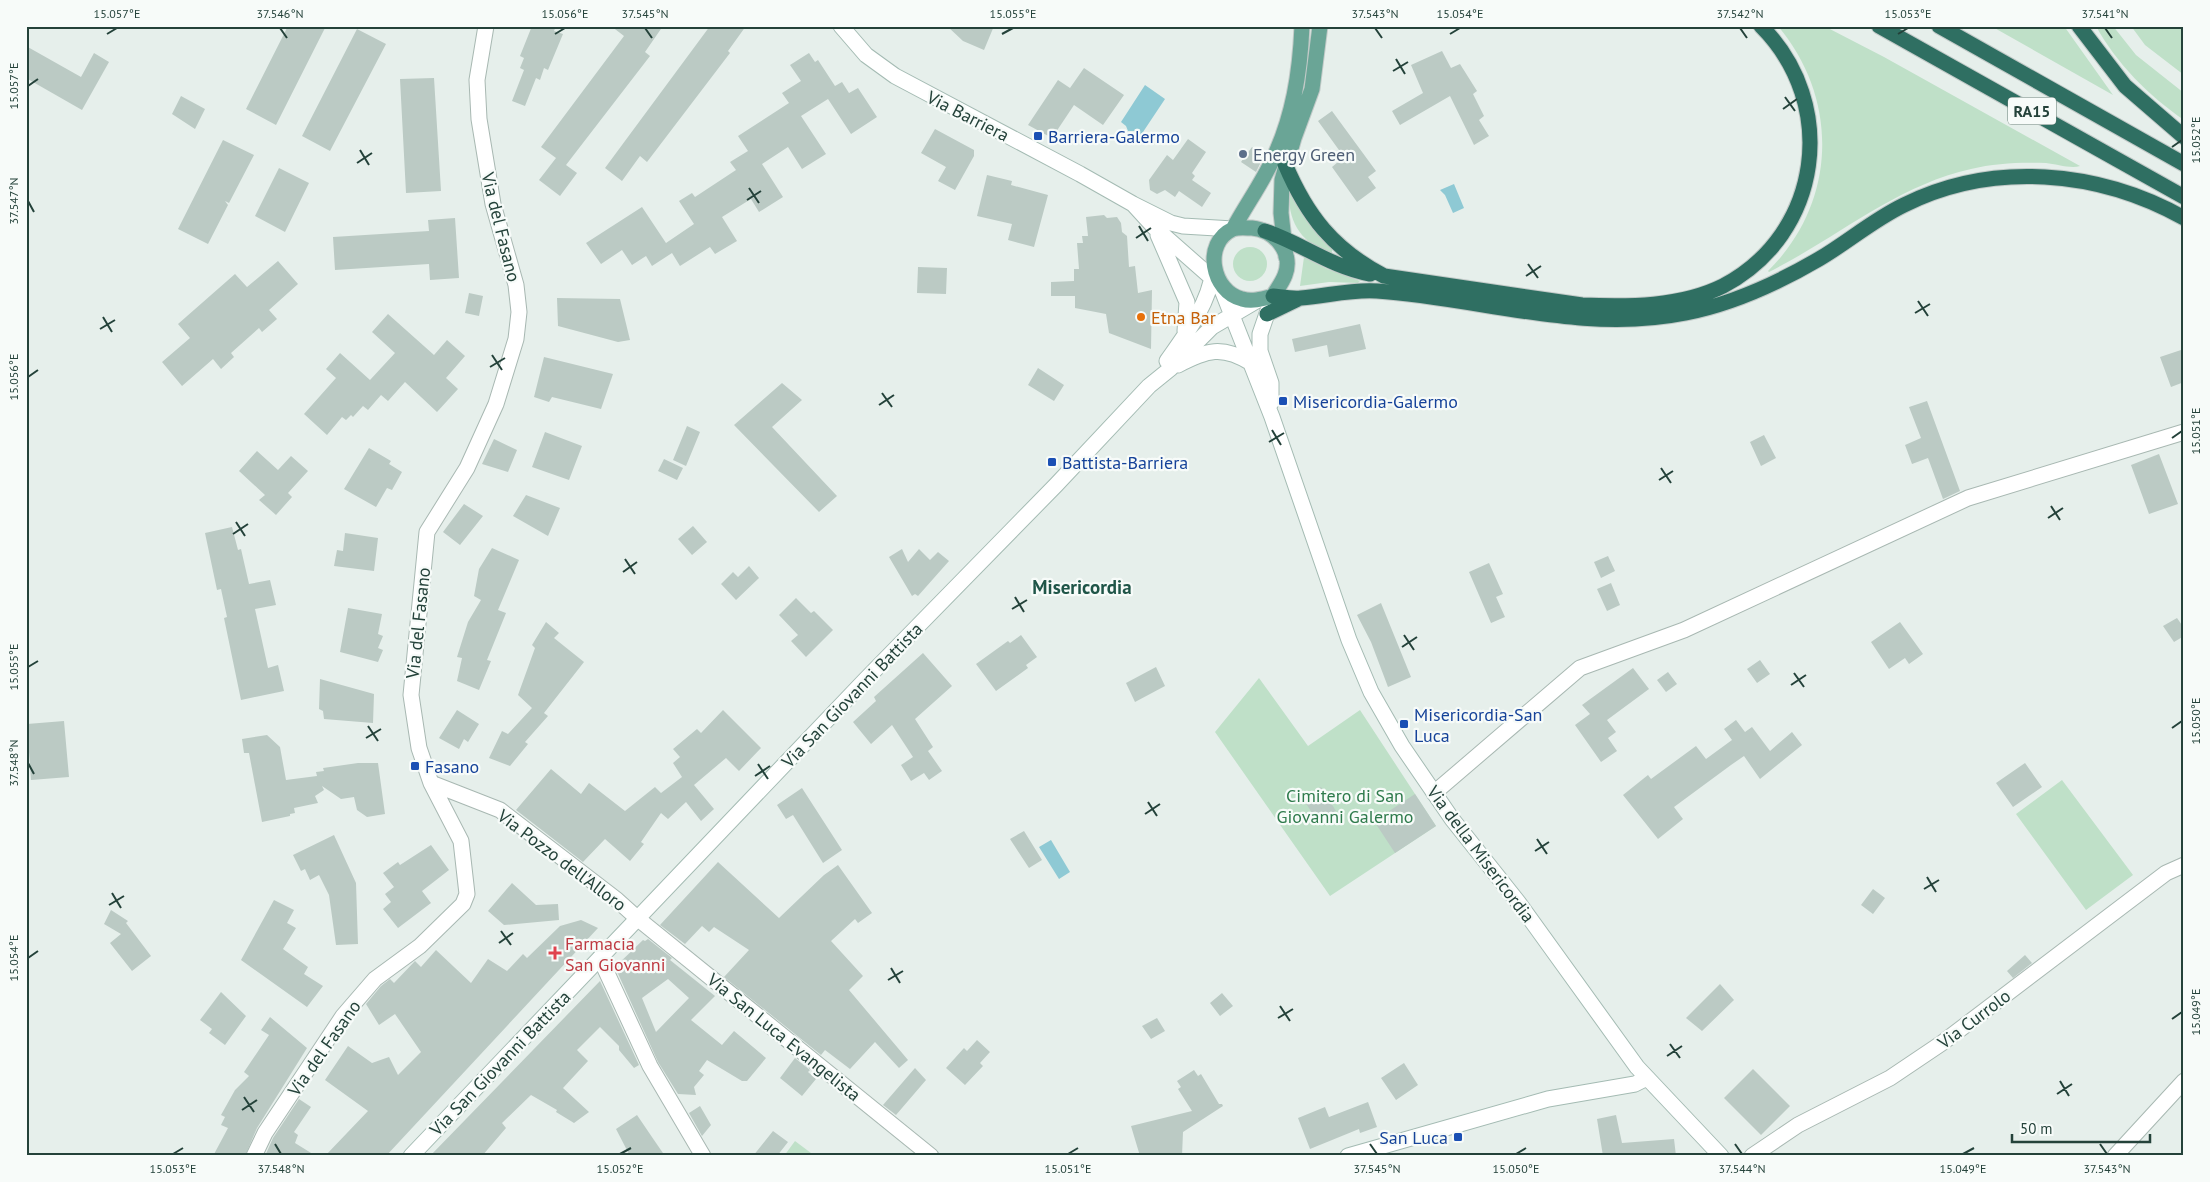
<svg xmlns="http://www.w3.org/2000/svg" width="2210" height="1182" viewBox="0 0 2210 1182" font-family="'PT Sans',sans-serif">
  <rect width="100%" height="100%" fill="#e6efeb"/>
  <path fill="#bfe0c8" d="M1778,26H1824L1884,57L2080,166C2071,169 2056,164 2046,163C2022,162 1995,163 1971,169C1895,186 1837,238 1769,272L1768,271C1837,203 1840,100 1778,26Z
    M1991,26H2064L2113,95Z
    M2096,26H2113L2136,55L2184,93V120C2149,96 2116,63 2096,26Z
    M2131,26H2184V75L2145,45Z
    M1289,192H1291L1313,229L1332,249V254C1302,244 1288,223 1289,192Z
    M1233 264a17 17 0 1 1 34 0a17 17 0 1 1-34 0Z
    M1304,257L1327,269L1360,281L1358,283L1329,282L1300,286Z
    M1259,678L1308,746L1360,710L1436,826L1330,896L1215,732Z
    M2062,780L2133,875L2086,910L2016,814Z
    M795,1141L815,1156H784Z"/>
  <path fill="#8ec9d4" d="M1145,85L1165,99L1141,135L1134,131H1128L1126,126L1121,122Z
    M1454,184L1464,208L1453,213L1445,195L1440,190Z
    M1051,840L1070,872L1059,879L1039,847Z"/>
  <path fill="#bbcac4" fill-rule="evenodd" d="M288,26H326L276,125L246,109Z
    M532,26H556L554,31L563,34L548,70L544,68L540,80L536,78L525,106L512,101L524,70L520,68L524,58L520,56Z
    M611,26H663L645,52L650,56L566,165L577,173L560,196L539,180L556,158L541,147L624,36Z
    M710,26H746L728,51L730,53L647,162L640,156L622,181L605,168Z
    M947,26H994L984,50L963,41Z
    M357,29L386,44L330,151L302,136Z
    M26,46L81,77L94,53L109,62L82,110L26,78Z
    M1442,51L1451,68L1460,64L1477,91L1473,94L1484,116L1479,120L1489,136L1474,145L1450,96L1400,125L1392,111L1423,93L1411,65Z
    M809,53L815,62L818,60L835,86L842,82L849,93L858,88L877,117L851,134L828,99L801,116L826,154L802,169L788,147L762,164L783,197L759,212L751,199L722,217L737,241L715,254L710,247L680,266L672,253L652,266L646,256L632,265L622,250L601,264L586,243L642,207L666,243L694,224L679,201L692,193L695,197L736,170L730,162L748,151L738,136L789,103L782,93L801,81L790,65Z
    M1084,68L1124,95L1103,125L1074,105L1052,138L1028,125L1058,80L1070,88Z
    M434,78L441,191L406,193L400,79Z
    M181,96L205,109L195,129L172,114Z
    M1332,111L1376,171L1368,177L1376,188L1357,202L1332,167L1344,157L1318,121Z
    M935,129L974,150V156L955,190L938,181L946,167L921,153Z
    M1188,139L1206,152L1192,173L1195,176L1192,180L1211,193L1202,207L1179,191L1175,197L1165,190L1157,194L1150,190L1149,180L1167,155L1173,160Z
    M223,140L254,155L229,203L225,201L228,205L208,244L178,229Z
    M1252,147L1264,156L1256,172L1241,162Z
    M279,168L309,183L285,232L255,216Z
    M987,175L1012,181L1011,185L1048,195L1034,247L1008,240L1012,224L977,216Z
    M1104,215L1107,218L1117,217L1121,223L1122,232L1127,236L1129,267L1135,266L1138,293L1152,290L1151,349L1109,333L1106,314L1075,308V296H1051V282L1074,281V269H1079L1077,243H1083L1082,236H1088L1086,217Z
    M455,218L459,278L430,280L429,264L335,270L333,237L429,231L428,220Z
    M278,261L298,284L269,310L277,319L262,332L259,328L231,353L234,357L221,369L213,359L182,386L162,362L190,338L178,324L235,274L247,287Z
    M918,267L947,268L946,294L917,293Z
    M469,293L483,296L479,316L465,313Z
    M557,298L620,299L630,340L618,342L558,326Z
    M388,314L434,355L447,340L465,356L446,378L458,389L437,412L405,382L388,401L381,395L368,410L363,406L353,417L351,415L346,420L342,417L327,435L304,414L336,378L326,369L340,353L370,380L395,353L372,332Z
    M1360,324L1366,349L1329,357L1327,345L1295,352L1292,339Z
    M2184,349V382L2171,387L2160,357Z
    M544,357L613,374L601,409L552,397L549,402L534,397Z
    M1038,368L1064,385L1054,401L1028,385Z
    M782,383L802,400L772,427L837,496L819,512L734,425Z
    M1927,401L1960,491L1943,499L1928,458L1912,464L1905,445L1921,438L1909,407Z
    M687,426L700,432L686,466L673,460Z
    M545,432L582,446L569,480L532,467Z
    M1764,435L1776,458L1761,466L1750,442Z
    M494,439L517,450L508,472L482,464Z
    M369,448L391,461L389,464L402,472L392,490L387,488L376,507L344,489Z
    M257,451L278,470L291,456L308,471L288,493L292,497L276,515L259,500L265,495L239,471Z
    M2159,454L2178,504L2149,514L2131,465Z
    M664,459L683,468L677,480L658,471Z
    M526,495L560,508L548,536L513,516Z
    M464,504L483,516L460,545L443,532Z
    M693,526L707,542L692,555L678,539Z
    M232,527L238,550L241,549L249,584L270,580L276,605L255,609L268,668L278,665L284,691L241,700L224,618L227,617L221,589L217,590L205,533Z
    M345,533L378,538L374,571L334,566L337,550L343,551Z
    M492,548L519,560L498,610L506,613L487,660L491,661L479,690L457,681L462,658L457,657L468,622L481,600L474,596L479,569Z
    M902,549L908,562L919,549L930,560L938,552L949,561L918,596L915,594L912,596L889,557Z
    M1608,556L1615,571L1601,578L1594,562Z
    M1489,563L1503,594L1496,597L1505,617L1491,623L1469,572Z
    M749,566L759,578L736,600L721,584L733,572L738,577Z
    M1611,583L1620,605L1607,611L1597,589Z
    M796,598L811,613L814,611L833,630L806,657L791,641L798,635L779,615Z
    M1381,603L1411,677L1388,687L1371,642L1357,615Z
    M348,608L382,614L378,634L383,636L378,648L383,650L378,662L340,652Z
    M2177,618L2184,628V636L2174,642L2163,626Z
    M546,622L559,633L554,638L584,662L544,713L548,716L525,742L528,744L510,766L489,758L502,731L508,734L532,708L518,695L535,648L532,645Z
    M1900,622L1923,654L1909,664L1905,658L1889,669L1871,642Z
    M1021,635L1037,657L1026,665L1028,668L996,691L976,664L1008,641L1010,643Z
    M923,653L952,686L915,719L933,747L928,751L942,771L929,780L924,773L911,781L901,765L913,757L892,725L871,744L853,722L876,701L874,697Z
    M1760,660L1770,674L1757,683L1747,669Z
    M1156,667L1165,686L1135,702L1126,683Z
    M1633,668L1649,689L1607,720L1616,732L1608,738L1617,751L1601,762L1575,725L1590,714L1582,705Z
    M1668,672L1677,684L1666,692L1657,680Z
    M320,679L374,694L373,723L324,719L323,711L319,709Z
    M457,710L479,724L468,742L464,739L459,749L439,738Z
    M723,710L761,748L739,771L726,758L694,785L714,809L701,821L686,802L668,819L661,813L641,842L644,844L630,861L605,839L583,862L516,810L551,769L581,794L589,783L625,811L655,787L661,793L682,777L673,763L680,757L673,749L697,729L701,733Z
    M1736,720L1745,732L1752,727L1770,751L1792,732L1802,745L1760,779L1744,756L1731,765L1674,807L1683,819L1658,839L1623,795L1648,775L1651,779L1696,746L1706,759L1732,740L1724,729Z
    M64,721L69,777L31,780L27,724Z
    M267,735L280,747L286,780L317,776L316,772L324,771L323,768L358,763H378L385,814L367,817L357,810L354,797L341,799L322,786L324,790L315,796L318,803L294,808L295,813L290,814V816L262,822L249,753H244L242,739Z
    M2025,763L2042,787L2013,807L1996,783Z
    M1321,787L1336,811L1318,822L1303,799Z
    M802,788L842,850L823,863L793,815L786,819L777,805Z
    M1415,794L1436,826L1395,853L1374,821Z
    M1024,831L1042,860L1029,868L1010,839Z
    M334,835L356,883L358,944L336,945L329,895L319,875L310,880L305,869L301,871L293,855Z
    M431,845L449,870L422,891L431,903L398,928L383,909L391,902L385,894L394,887L383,873L398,862L400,865Z
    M718,862L779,918L824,875L838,865L872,913L858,923L855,919L831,941L863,976L849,990L908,1060L899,1068L875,1042L850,1069L825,1050L821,1055L724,977L749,950L714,927L709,932L702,926L685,944L660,925Z
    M512,883L536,905L558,904L559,920L504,925L488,911Z
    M1873,889L1885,898L1873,914L1861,905Z
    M274,900L294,910L287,923L296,928L283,949L308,967L304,974L323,986L307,1007L241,960Z
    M111,910L128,921L126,923L151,956L132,971L110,943L121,934L104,924Z
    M581,920L598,928L386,1156H325L368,1111L325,1080L348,1046L372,1063L389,1057L398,1075L421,1052L395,1014L379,1025L366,1004L381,986L390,979L394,983L415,961L421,967L436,950L471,983L488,959L507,971L523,954L527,958L560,926Z
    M648,939L672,958L670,960L715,996L691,1020L722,1045L734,1031L766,1058L747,1081H742L707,1060L699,1071L704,1075L694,1087L696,1095L678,1094L658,1062L615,967L643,940L645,941ZM668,979L689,998L656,1032L642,998Z
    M2025,955L2032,963L2013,978L2007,971Z
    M600,981L639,1065L634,1068L619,1050V1046L600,1027L577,1050L588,1061L563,1088L589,1112L574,1123L556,1112L557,1110L531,1095L502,1123L506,1128L482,1156H430Z
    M1720,984L1734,1000L1702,1031L1686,1018Z
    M221,992L246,1016L225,1045L209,1033L212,1029L200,1020Z
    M1222,993L1233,1006L1220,1016L1210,1003Z
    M270,1017L307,1048L257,1128L245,1156H213L228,1128L221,1125L225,1117L221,1115L235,1090L249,1076L244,1072L269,1035L261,1030Z
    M1157,1018L1165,1031L1151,1039L1142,1026Z
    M977,1040L990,1052L980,1063L983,1066L965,1085L946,1068L964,1048L967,1051Z
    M795,1058L810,1070L808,1072L816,1079L802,1096L780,1078Z
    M1404,1063L1418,1085L1396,1100L1381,1078Z
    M915,1068L926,1080L896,1115L883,1105Z
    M1753,1069L1790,1106L1761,1135L1724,1098Z
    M1194,1070L1198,1076L1201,1074L1219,1104H1222L1223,1106L1183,1132L1182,1156H1140L1131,1126L1192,1111L1178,1089L1181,1087L1177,1081Z
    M299,1099L311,1107L294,1132L298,1135L295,1143L316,1156H265L273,1138Z
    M1368,1102L1377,1127L1360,1133L1359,1129L1310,1149L1298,1118L1325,1107L1329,1117Z
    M700,1106L711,1125L702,1136L689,1113Z
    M637,1115L654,1140L665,1156H630L616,1129Z
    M1616,1115L1622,1143L1674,1139L1676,1156H1603L1597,1119Z
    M773,1131L788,1142L777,1156H753Z"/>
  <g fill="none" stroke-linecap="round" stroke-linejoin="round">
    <defs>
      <path id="minor" d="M431,783L500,810L617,900L637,918
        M1434,793L1580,668L1684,630L1968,498L2184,432
        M600,958L650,1066L703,1156
        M254,1156L265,1133L343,1016L375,979L420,946L463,904L467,894L461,841L431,783L419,748L411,695L427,532L467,468L496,404L516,339L519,312L516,285L493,204L479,119L477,80L486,26
        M1752,1156L1798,1125L1890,1078L1942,1043L2166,873L2184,865
        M2115,1156L2184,1081"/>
      <path id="tertiary" d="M637,918L931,1156"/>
      <path id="secondary" d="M841,26L866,55L895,76L1080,174L1133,204L1171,223L1183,226L1233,229
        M1133,204L1154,227L1220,285L1272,417L1349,640L1371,692L1402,746L1452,819L1518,902L1637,1067L1721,1156
        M1158,235L1187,302L1185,331
        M1271,302L1260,334V351L1271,383V403
        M1167,361C1186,334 1209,304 1213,271
        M1178,365C1207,350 1222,345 1251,363
        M411,1156L866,679L1056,485L1149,386L1170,369L1212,327L1258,300
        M1348,1156L1548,1099L1635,1084L1647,1078"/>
      <path id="primary" d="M1252,228C1274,230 1294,252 1285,275C1282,283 1277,289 1273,296C1262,299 1252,302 1242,299C1212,292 1202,243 1233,229C1238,227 1247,228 1252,228Z
        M1233,229C1246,205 1262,183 1273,159C1293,117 1300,73 1302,26
        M1286,257L1281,213L1282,180L1294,138L1312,89L1320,26"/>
      <path id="motorway" d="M1879,26L2184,197
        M1939,26L2184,164
        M2079,26L2125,86L2184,137
        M1285,164C1307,216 1333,249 1384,276L1582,305C1628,307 1681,307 1723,286C1822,234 1839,104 1761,26
        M1265,231C1301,243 1331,267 1370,274
        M1273,296C1282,297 1292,299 1301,298C1327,296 1352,289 1377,291C1481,298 1582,334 1686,313C1732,304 1778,283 1819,259C1848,242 1873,220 1904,205C1992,161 2098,170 2184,218
        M1267,314L1298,299"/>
    </defs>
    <use href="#minor" stroke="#a8b8b2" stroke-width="17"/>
    <use href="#tertiary" stroke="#a8b8b2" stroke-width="17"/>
    <use href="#secondary" stroke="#a4bbb3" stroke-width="17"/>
    <use href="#primary" stroke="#c2cac8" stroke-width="17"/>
    <use href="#motorway" stroke="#c2cac8" stroke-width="17"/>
    <use href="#minor" stroke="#fff" stroke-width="15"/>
    <use href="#tertiary" stroke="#fff" stroke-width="15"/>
    <use href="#secondary" stroke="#fff" stroke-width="15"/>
    <use href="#primary" stroke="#6aa596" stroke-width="15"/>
    <use href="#motorway" stroke="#2f6f62" stroke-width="15"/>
  </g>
  <path fill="none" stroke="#24423a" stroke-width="2" d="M280,28L287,38M645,28L652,38M1375,28L1382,38M1740,28L1747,38M2105,28L2112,38M107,34L117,28M555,34L565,28M1002,34L1013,28M1450,34L1460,28M1898,34L1908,28M1396,59L1405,74M1393,71L1408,62M28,86L38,79M1785,97L1795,111M1783,109L1797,99M2172,147L2182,140M360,150L369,165M357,163L372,153M749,188L759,203M747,200L761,191M28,201L34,212M1139,226L1148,241M1136,238L1151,228M1528,264L1538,278M1526,276L1541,266M1918,301L1928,316M1915,313L1930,304M103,317L112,332M100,329L115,320M492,355L502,370M490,367L505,358M28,377L38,370M882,393L892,407M879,405L894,395M1272,430L1281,445M2172,438L2182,431M1269,442L1284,433M1661,468L1671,483M1659,480L1673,471M2051,506L2060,520M2048,518L2063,508M236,522L245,536M233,534L248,524M625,559L635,574M623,572L637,562M1015,597L1024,612M1012,609L1027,600M1404,635L1414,650M1402,647L1417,637M28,667L38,661M1794,673L1804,687M1791,685L1806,675M368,726L378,741M2172,728L2182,721M366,738L381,729M28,763L34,774M758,764L768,779M755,776L770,766M1148,802L1157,816M1145,814L1160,804M1537,839L1547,854M1535,851L1549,842M1927,877L1936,892M1924,889L1939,880M112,893L121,908M109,905L124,896M501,931L511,945M499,943L513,933M28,958L38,951M891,968L900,983M888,980L903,971M1280,1006L1290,1021M1278,1018L1293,1009M2172,1019L2182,1012M1670,1044L1680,1058M1667,1056L1682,1046M2060,1081L2069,1096M2057,1094L2072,1084M244,1097L254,1112M242,1110L257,1100M275,1144L281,1154M1370,1144L1377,1154M1735,1144L1742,1154M2100,1144L2107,1154M173,1154L183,1148M620,1154L631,1148M1068,1154L1078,1148M1516,1154L1526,1148M1963,1154L1974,1148"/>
  <g fill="#1a4fb4" stroke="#f7fbf9" stroke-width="2">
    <rect x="1033" y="131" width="10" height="10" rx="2.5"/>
    <rect x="1278" y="396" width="10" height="10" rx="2.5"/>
    <rect x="1047" y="457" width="10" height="10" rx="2.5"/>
    <rect x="1399" y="719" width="10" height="10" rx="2.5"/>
    <rect x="410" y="761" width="10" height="10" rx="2.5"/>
    <rect x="1453" y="1132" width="10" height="10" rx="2.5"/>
  </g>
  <circle fill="#5c6f8a" stroke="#f7fbf9" stroke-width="2" cx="1243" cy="154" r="5"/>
  <circle fill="#e8710a" stroke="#f7fbf9" stroke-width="2" cx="1141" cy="317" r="5"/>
  <path fill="#e0444e" stroke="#f7fbf9" stroke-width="2" d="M552.5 945.5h5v5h5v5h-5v5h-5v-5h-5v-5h5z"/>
  <g text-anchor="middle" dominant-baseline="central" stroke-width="4.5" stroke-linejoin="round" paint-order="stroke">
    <rect fill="#f7fbf9" stroke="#637a73" stroke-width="1" x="2008" y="97.5" width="48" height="27" rx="4"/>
    <g font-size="16" font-weight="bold" fill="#24423a">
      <text x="2032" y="111">RA15</text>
    </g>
    <g font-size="18" fill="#24423a" stroke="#f7fbf9">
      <text transform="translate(968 116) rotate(27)">Via Barriera</text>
      <text transform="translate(501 227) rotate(76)">Via del Fasano</text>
      <text transform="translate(418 623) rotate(-84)">Via del Fasano</text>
      <text transform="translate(852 695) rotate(-46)">Via San Giovanni Battista</text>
      <text transform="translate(1481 854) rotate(53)">Via della Misericordia</text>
      <text transform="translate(562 860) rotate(37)">Via Pozzo dell'Alloro</text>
      <text transform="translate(1974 1019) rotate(-37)">Via Currolo</text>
      <text transform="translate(784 1037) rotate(39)">Via San Luca Evangelista</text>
      <text transform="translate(324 1048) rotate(-55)">Via del Fasano</text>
      <text transform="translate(500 1063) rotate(-46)">Via San Giovanni Battista</text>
    </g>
    <g font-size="18" fill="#164399" stroke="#f7fbf9" text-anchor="start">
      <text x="1048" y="136">Barriera-Galermo</text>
      <text x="1293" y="401">Misericordia-Galermo</text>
      <text x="1062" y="462">Battista-Barriera</text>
      <text x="1414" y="714">Misericordia-San<tspan x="1414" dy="21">Luca</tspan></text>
      <text x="425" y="766">Fasano</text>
      <text x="1448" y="1137" text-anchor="end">San Luca</text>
    </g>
    <g font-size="18" fill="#4e5e75" stroke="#f7fbf9" text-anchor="start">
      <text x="1253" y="154">Energy Green</text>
    </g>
    <g font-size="18" fill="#c56008" stroke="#f7fbf9" text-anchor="start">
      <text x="1151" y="317">Etna Bar</text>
    </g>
    <g font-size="18" fill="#2d7a4b" stroke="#f7fbf9">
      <text x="1345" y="795">Cimitero di San<tspan x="1345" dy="21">Giovanni Galermo</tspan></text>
    </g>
    <g font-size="18" fill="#be3a42" stroke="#f7fbf9" text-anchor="start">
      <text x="565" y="943">Farmacia<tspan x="565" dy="21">San Giovanni</tspan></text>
    </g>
    <g font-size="19" font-weight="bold" fill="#1f5548" stroke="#f7fbf9">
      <text x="1082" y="587">Misericordia</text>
    </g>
  </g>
  <rect width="2210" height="1182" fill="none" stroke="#f7fbf9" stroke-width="55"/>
  <path d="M2012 1134v8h138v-8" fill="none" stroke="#24423a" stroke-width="2.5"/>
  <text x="2020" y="1134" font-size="15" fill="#24423a" stroke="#f7fbf9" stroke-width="4" paint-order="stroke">50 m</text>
  <rect x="28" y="28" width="2154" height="1126" fill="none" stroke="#24423a" stroke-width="2"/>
  <g font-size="12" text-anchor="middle" fill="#24423a">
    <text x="117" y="18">15.057°E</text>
    <text x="280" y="18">37.546°N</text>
    <text x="565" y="18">15.056°E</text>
    <text x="645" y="18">37.545°N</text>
    <text x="1013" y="18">15.055°E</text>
    <text x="1375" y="18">37.543°N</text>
    <text x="1460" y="18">15.054°E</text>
    <text x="1740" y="18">37.542°N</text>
    <text x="1908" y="18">15.053°E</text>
    <text x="2105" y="18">37.541°N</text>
    <text transform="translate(14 86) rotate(-90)" y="4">15.057°E</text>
    <text transform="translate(2196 140) rotate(-90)" y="4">15.052°E</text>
    <text transform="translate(14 201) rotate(-90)" y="4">37.547°N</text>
    <text transform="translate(14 377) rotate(-90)" y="4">15.056°E</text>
    <text transform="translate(2196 431) rotate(-90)" y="4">15.051°E</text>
    <text transform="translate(14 667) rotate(-90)" y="4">15.055°E</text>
    <text transform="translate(2196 721) rotate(-90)" y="4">15.050°E</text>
    <text transform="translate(14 763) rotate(-90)" y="4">37.548°N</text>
    <text transform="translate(14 958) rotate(-90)" y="4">15.054°E</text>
    <text transform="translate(2196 1012) rotate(-90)" y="4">15.049°E</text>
    <text x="173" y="1173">15.053°E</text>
    <text x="281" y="1173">37.548°N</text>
    <text x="620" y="1173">15.052°E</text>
    <text x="1068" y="1173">15.051°E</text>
    <text x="1377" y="1173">37.545°N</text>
    <text x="1516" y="1173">15.050°E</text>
    <text x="1742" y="1173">37.544°N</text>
    <text x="1963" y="1173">15.049°E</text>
    <text x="2107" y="1173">37.543°N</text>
  </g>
</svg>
